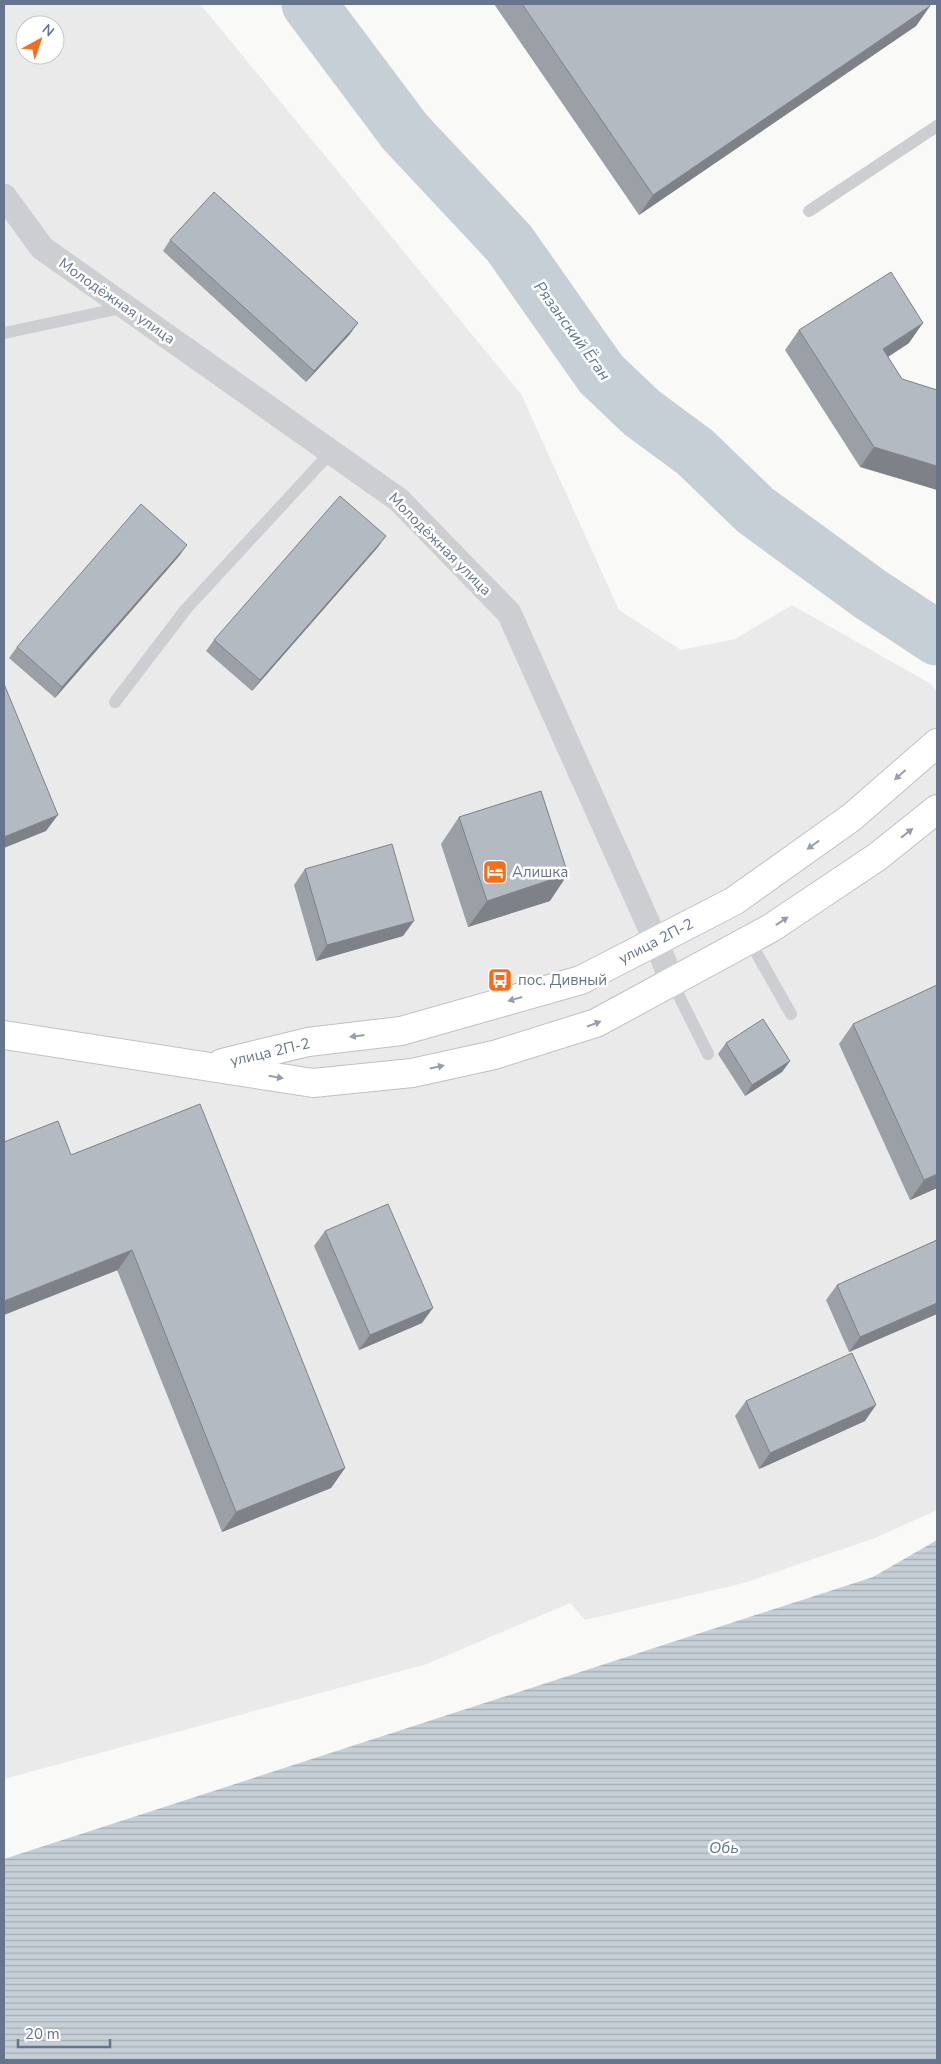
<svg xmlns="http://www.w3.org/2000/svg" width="941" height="2064" viewBox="0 0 941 2064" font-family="'Nunito Sans',sans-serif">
  <defs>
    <pattern id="water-rules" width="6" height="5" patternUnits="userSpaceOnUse" patternTransform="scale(1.25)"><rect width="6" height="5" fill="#c5cfd5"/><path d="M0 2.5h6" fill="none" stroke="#a4adb3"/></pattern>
  </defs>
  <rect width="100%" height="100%" fill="#f9f9f7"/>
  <path fill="#eaeaea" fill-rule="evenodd" d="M4,4H200L521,394L619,610L681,650L735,639L792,605L931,684L937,692V1510L875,1538L744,1583L585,1620L570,1603L427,1664L4,1779ZM25,25H55V55H25Z"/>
  <path fill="url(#water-rules)" d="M886,582L930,614L937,618V654L859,609L870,594Z
    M937,1540V2060H4V1859L873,1577Z"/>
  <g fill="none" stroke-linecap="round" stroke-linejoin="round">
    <path stroke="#c5cfd5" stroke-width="55" d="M309,4L405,132L509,243L601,374L642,413L695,452L755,510L870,594L937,638"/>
    <defs>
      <path id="secondary" d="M4,1035L313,1083L412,1073L494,1055L596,1023L771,928L877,857L937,809
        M222,1063L308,1042L401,1031L581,980L734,901L852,817L937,743"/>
    </defs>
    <use href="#secondary" stroke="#bdc1c7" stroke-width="30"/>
    <path stroke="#ccced2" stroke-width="12" d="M809,211L937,126
      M4,333L126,307
      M115,702L186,609L331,452
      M749,940L791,1014
      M672,982L708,1054"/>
    <path stroke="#ccced2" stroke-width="25" d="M4,196L42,248L399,500L509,613L656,941L672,982"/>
    <use href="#secondary" stroke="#fff" stroke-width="28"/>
  </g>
  <path fill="#9ba0a7" d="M494,4H929L930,6L916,26L639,215Z
    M170,240L350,334L306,382L163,251Z
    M799,330L909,343L888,357L902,379L937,390L860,467L785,350Z
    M378,547L252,691L206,651L214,640Z
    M180,555L55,698L9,658L17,647Z
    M459,817L550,901L468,927L441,844Z
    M305,869L403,936L316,961L294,885Z
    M853,1024L937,1188L910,1200L839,1044Z
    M726,1043L790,1061L782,1072L745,1096L718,1054Z
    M71,1155L345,1468L331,1488L222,1532Z
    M325,1231L422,1323L359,1350L314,1246Z
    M937,1240V1314L849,1352L826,1300L837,1285Z
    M746,1401L865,1421L759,1469L735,1416Z"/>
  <path fill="#7e8288" d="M930,6L916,26L639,215L653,195Z
    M358,323L350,334L306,382L314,371Z
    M923,323L909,343L869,369L883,349Z
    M874,447L937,466V490L860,467Z
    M386,536L378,547L252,691L260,680Z
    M187,545L180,555L55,698L62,687Z
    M58,815L46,831L4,848V837Z
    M568,874L550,901L468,927L487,901Z
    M414,921L403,936L316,961L327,945Z
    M790,1061L782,1072L745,1096L752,1085Z
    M937,1174V1188L910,1200L924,1180Z
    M132,1250L118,1270L4,1315V1301Z
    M937,1303V1314L849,1352L860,1337Z
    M433,1308L422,1323L359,1350L370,1335Z
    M876,1405L865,1421L759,1469L770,1453Z
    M345,1468L331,1488L222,1532L236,1512Z"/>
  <path fill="#b4bac2" stroke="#7e8288" d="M522,4H929L930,6L653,195Z
    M214,192L358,323L314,371L170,240Z
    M891,272L923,323L883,349L902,379L937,390V466L874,447L799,330Z
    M340,496L386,536L260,680L214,640Z
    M141,504L187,545L62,687L17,647Z
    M4,684L58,815L4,837Z
    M541,791L568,874L487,901L459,817Z
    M392,844L414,921L327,945L305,869Z
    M937,985V1174L924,1180L853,1024Z
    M763,1019L790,1061L752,1085L726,1043Z
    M200,1104L345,1468L236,1512L132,1250L4,1301V1142L58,1121L71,1155Z
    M388,1204L433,1308L370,1335L325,1231Z
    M937,1240V1303L860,1337L837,1285Z
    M852,1353L876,1405L770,1453L746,1401Z"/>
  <defs><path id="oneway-solid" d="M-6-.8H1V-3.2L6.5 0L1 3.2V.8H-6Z" transform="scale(1.25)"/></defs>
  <g fill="#949eae">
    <use href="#oneway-solid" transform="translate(900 775) rotate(139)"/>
    <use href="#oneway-solid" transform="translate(907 833) rotate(-38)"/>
    <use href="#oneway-solid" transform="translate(813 845) rotate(144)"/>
    <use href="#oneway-solid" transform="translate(782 921) rotate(-34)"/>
    <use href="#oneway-solid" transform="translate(515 999) rotate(164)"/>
    <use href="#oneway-solid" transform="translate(594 1024) rotate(-21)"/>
    <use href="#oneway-solid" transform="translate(357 1036) rotate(173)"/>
    <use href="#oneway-solid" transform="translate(437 1067) rotate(-12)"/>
    <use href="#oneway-solid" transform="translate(276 1077) rotate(10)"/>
  </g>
  <defs>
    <symbol id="hotel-square" viewBox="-11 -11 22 22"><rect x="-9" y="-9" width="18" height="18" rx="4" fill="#f46d1d" stroke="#fff"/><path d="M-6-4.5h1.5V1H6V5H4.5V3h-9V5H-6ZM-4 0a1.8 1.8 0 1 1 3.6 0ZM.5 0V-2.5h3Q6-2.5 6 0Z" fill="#fff"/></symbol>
    <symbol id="bus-square" viewBox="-11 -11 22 22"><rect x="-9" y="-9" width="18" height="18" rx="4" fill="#f46d1d" stroke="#fff"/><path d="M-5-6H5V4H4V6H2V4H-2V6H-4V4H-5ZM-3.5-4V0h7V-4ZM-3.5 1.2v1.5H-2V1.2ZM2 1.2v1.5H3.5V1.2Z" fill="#fff"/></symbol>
  </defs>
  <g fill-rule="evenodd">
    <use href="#hotel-square" x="481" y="858" width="28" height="28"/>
    <use href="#bus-square" x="486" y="966" width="28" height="28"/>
  </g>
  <g text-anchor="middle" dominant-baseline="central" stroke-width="5" stroke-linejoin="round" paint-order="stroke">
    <g font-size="15" fill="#66758b" stroke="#fff">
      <text transform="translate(117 301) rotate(35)">Молодёжная улица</text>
      <text transform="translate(440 544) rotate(45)">Молодёжная улица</text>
      <text transform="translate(656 941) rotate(-27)">улица 2П-2</text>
      <text transform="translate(270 1052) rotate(-13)">улица 2П-2</text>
    </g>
    <g font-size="15" fill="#66758b" stroke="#fff" text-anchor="start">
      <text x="512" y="872">Алишка</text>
      <text x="518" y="980">пос. Дивный</text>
    </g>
    <g font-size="16" font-style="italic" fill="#627786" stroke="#fff">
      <text transform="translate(572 331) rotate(54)">Рязанский Ёган</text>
      <text x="724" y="1848">Обь</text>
    </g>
  </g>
  <rect width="941" height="2064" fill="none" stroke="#66758b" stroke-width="10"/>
  <g transform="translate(40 40) rotate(40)"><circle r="24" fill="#ffffff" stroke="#c2c8d1"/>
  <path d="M0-4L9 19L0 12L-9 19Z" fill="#f46d1d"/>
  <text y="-8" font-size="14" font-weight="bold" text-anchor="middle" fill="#66758b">N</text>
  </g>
  <path d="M18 2039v8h92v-8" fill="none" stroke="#66758b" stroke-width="2.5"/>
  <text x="25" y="2039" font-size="15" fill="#66758b" stroke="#ffffff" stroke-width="4" paint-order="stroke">20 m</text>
</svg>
